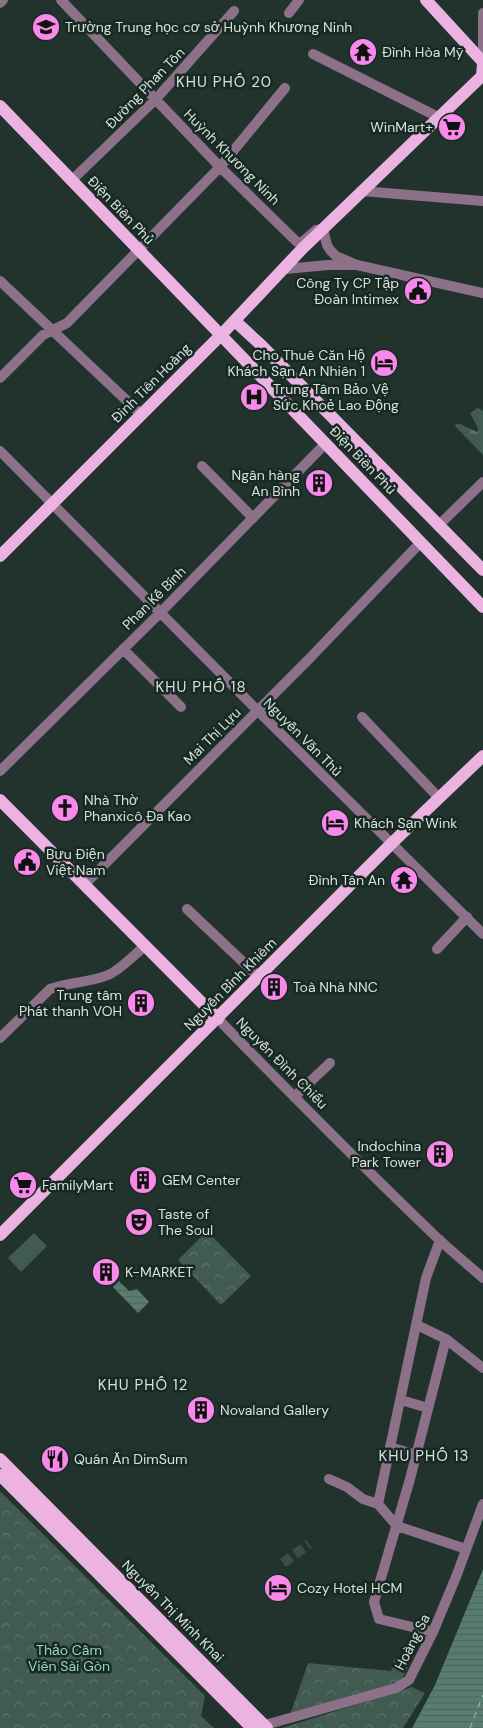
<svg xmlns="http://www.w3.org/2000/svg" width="483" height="1728" viewBox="0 0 483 1728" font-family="'DM Sans',sans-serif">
  <defs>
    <pattern id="forest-firs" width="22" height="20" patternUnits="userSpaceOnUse" patternTransform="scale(1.25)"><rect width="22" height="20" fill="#415b51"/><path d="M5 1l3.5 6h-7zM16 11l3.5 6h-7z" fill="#5c7269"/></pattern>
    <pattern id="park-crowns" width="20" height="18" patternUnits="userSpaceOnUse" patternTransform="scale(1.25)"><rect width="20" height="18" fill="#415b51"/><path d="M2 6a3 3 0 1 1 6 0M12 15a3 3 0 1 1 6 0" fill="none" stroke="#5c7269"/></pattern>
    <pattern id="water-rules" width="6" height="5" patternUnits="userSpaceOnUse" patternTransform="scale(1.25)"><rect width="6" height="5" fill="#587d6f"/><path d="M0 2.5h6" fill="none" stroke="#4e665d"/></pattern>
  </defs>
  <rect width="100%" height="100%" fill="#21332c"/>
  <path fill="url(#forest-firs)" d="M478,408L483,411V455L455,426L456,424H460L477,432L478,428L470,413Z"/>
  <path fill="url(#park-crowns)" d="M207,1231L251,1276L221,1305L178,1260Z
    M0,1491L205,1696L201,1716L214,1728H0Z
    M395,1658L409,1664L401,1682L290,1715L308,1663L391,1671Z
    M412,1687L425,1693L403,1728H282Z"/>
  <path fill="#415b51" d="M34,1233L47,1246L21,1272L8,1258Z"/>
  <path fill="url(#water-rules)" d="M119,1281L129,1291L137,1289L149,1302L138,1313L113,1287Z
    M483,1569V1728H412L435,1685Z"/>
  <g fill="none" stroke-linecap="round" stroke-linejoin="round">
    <path stroke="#91d4ba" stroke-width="1" stroke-dasharray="6 5" stroke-linecap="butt" d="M470,1728L483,1695"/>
    <path stroke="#3c4d46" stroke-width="10" stroke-dasharray="10 5" stroke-linecap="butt" d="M283,1563L309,1544"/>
    <path stroke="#8c7188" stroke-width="10" d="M61,0L220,167L297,242L301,243L316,230L323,229L327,245L330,250L336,256L357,265L483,293
      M0,3L3,0
      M289,13L299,0
      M483,13V60
      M313,54L440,118
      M72,180L156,99L234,11
      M361,191L483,201
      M285,269L328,265H354
      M0,281L141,414
      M0,378L43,335L67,323L220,167L285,88
      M0,451L257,710L483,934
      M202,466L253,518
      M438,526L483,482
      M123,649L181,707
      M362,717L439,798
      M0,771L161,612L326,443
      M84,885L310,658L421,542
      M187,909L259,977
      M437,949L467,917
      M218,1019C287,1090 357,1161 429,1230C446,1247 465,1262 483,1278
      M0,1038L50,989C68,982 89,983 108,975C119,971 135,954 145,946
      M294,1097L330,1063
      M417,1325L446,1339L483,1368
      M401,1400L428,1408
      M390,1447L416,1455
      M329,1479L347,1487L363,1499L378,1504L397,1526L466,1549
      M378,1504L426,1278L440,1240
      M433,1632L379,1619L374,1602L410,1479L446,1339
      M265,1725L396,1688L409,1680L433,1632L456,1577L483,1504"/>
    <path stroke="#ebb2e2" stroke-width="12" d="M426,0L483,62
      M0,106L483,607
      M235,321L262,346L483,570
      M0,556L221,335L302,249L482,76L483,64
      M0,800L218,1019
      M0,1235L392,843L483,756
      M0,1459L267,1728
      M0,1475L252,1728"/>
  </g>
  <defs>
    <symbol id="school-disc" viewBox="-11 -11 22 22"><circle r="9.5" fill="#f888e9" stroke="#172922"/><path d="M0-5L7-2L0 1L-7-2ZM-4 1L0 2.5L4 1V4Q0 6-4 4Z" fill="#111"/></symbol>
    <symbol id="temple-disc" viewBox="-11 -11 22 22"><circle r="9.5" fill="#f888e9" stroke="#172922"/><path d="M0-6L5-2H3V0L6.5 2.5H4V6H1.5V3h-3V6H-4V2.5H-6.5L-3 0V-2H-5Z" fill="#111"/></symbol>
    <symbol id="supermarket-disc" viewBox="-11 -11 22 22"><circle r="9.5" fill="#f888e9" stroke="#172922"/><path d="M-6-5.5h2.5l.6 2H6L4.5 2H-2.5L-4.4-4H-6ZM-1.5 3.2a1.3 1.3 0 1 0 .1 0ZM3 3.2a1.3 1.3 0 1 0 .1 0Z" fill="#111"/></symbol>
    <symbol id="civic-disc" viewBox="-11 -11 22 22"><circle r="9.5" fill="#f888e9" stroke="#172922"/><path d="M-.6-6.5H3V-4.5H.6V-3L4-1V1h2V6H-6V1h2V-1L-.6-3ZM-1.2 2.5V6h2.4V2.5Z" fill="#111"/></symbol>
    <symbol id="hotel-disc" viewBox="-11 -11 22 22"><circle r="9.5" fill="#f888e9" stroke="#172922"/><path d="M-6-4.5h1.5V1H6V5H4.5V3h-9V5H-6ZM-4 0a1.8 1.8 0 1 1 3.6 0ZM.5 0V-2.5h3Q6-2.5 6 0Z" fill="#111"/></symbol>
    <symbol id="hospital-disc" viewBox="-11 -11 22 22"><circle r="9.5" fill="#f888e9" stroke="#172922"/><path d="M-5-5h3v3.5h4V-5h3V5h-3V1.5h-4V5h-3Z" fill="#111"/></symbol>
    <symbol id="building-disc" viewBox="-11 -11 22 22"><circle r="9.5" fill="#f888e9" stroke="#172922"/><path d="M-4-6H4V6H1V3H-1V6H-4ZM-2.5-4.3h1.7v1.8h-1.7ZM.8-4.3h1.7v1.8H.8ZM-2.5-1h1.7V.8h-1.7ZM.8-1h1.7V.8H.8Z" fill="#111"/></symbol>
    <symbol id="church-disc" viewBox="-11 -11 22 22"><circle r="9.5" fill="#f888e9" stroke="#172922"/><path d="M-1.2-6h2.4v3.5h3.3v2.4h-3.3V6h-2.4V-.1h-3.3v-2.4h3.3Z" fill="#111"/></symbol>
    <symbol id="theatre-disc" viewBox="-11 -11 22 22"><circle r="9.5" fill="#f888e9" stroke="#172922"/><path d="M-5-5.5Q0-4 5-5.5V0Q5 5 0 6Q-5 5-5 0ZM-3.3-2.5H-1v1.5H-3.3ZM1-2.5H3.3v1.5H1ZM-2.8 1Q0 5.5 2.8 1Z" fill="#111"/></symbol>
    <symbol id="restaurant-disc" viewBox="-11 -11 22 22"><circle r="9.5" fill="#f888e9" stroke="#172922"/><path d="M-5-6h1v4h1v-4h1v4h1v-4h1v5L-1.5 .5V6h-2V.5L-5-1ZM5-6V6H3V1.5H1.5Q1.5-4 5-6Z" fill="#111"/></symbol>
  </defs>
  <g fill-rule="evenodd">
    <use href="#school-disc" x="30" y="11" width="32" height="32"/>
    <use href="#temple-disc" x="347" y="36" width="32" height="32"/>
    <use href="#supermarket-disc" x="436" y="111" width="32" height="32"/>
    <use href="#civic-disc" x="402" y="275" width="32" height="32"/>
    <use href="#hotel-disc" x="368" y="347" width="32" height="32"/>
    <use href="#hospital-disc" x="238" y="381" width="32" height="32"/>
    <use href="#building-disc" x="303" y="467" width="32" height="32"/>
    <use href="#church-disc" x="49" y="792" width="32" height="32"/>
    <use href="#hotel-disc" x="319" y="807" width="32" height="32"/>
    <use href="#civic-disc" x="11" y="846" width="32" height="32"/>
    <use href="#temple-disc" x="388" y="864" width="32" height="32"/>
    <use href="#building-disc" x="258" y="971" width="32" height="32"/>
    <use href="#building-disc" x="125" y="987" width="32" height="32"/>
    <use href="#building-disc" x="424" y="1138" width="32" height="32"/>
    <use href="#building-disc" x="127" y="1164" width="32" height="32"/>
    <use href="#supermarket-disc" x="7" y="1169" width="32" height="32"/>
    <use href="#theatre-disc" x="123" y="1206" width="32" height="32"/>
    <use href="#building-disc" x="90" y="1256" width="32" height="32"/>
    <use href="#building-disc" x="185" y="1394" width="32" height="32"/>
    <use href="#restaurant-disc" x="39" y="1443" width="32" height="32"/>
    <use href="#hotel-disc" x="262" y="1572" width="32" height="32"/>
  </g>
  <g text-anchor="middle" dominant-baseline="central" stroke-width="5" stroke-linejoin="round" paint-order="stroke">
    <g font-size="14" fill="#d6e1dc" stroke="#172922" text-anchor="start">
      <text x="65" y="27">Trường Trung học cơ sở Huỳnh Khương Ninh</text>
      <text x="382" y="52">Đình Hòa Mỹ</text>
      <text x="433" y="127" text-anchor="end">WinMart+</text>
      <text x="399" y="283" text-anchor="end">Công Ty CP Tập<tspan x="399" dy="16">Đoàn Intimex</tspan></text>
      <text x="365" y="355" text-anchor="end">Cho Thuê Căn Hộ<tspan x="365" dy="16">Khách Sạn An Nhiên 1</tspan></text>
      <text x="273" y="389">Trung Tâm Bảo Vệ<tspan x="273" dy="16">Sức Khoẻ Lao Động</tspan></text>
      <text x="300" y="475" text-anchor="end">Ngân hàng<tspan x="300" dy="16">An Bình</tspan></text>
      <text x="84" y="800">Nhà Thờ<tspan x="84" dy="16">Phanxicô Đa Kao</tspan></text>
      <text x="354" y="823">Khách Sạn Wink</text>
      <text x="46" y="854">Bưu Điện<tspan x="46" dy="16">Việt Nam</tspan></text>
      <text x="385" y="880" text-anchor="end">Đình Tân An</text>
      <text x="293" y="987">Toà Nhà NNC</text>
      <text x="122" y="995" text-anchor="end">Trung tâm<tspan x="122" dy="16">Phát thanh VOH</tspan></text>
      <text x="421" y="1146" text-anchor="end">Indochina<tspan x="421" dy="16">Park Tower</tspan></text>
      <text x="162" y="1180">GEM Center</text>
      <text x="42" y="1185">FamilyMart</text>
      <text x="158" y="1214">Taste of<tspan x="158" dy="16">The Soul</tspan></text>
      <text x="125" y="1272">K-MARKET</text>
      <text x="220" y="1410">Novaland Gallery</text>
      <text x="74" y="1459">Quán Ăn DimSum</text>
      <text x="297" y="1588">Cozy Hotel HCM</text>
    </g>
    <g font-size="14" fill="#d6e1dc" stroke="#172922">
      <text transform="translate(145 88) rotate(-46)">Đường Phan Tôn</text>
      <text transform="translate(232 157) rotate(45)">Huỳnh Khương Ninh</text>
      <text transform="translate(121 210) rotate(46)">Điện Biên Phủ</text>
      <text transform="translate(151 383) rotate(-45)">Đinh Tiên Hoàng</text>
      <text transform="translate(363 460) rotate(46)">Ðiện Biên Phủ</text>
      <text transform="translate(154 598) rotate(-45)">Phan Kế Bính</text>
      <text transform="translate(212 736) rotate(-45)">Mai Thị Lựu</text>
      <text transform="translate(303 737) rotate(45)">Nguyễn Văn Thủ</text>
      <text transform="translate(230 984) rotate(-45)">Nguyễn Bỉnh Khiêm</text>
      <text transform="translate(282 1063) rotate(45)">Nguyễn Đình Chiểu</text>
      <text transform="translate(173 1611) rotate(45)">Nguyễn Thị Minh Khai</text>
      <text transform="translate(412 1642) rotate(-63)">Hoàng Sa</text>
    </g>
    <g font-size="14" fill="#94d7bd" stroke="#172922">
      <text x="69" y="1650">Thảo Cầm<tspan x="69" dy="16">Viên Sài Gòn</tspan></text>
    </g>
    <g font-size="15" letter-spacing="1" fill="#d6e1dc" stroke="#172922">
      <text x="224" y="82">KHU PHỐ 20</text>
      <text x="201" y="687">KHU PHỐ 18</text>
      <text x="143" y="1385">KHU PHỐ 12</text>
      <text x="424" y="1456">KHU PHỐ 13</text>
    </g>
  </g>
</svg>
